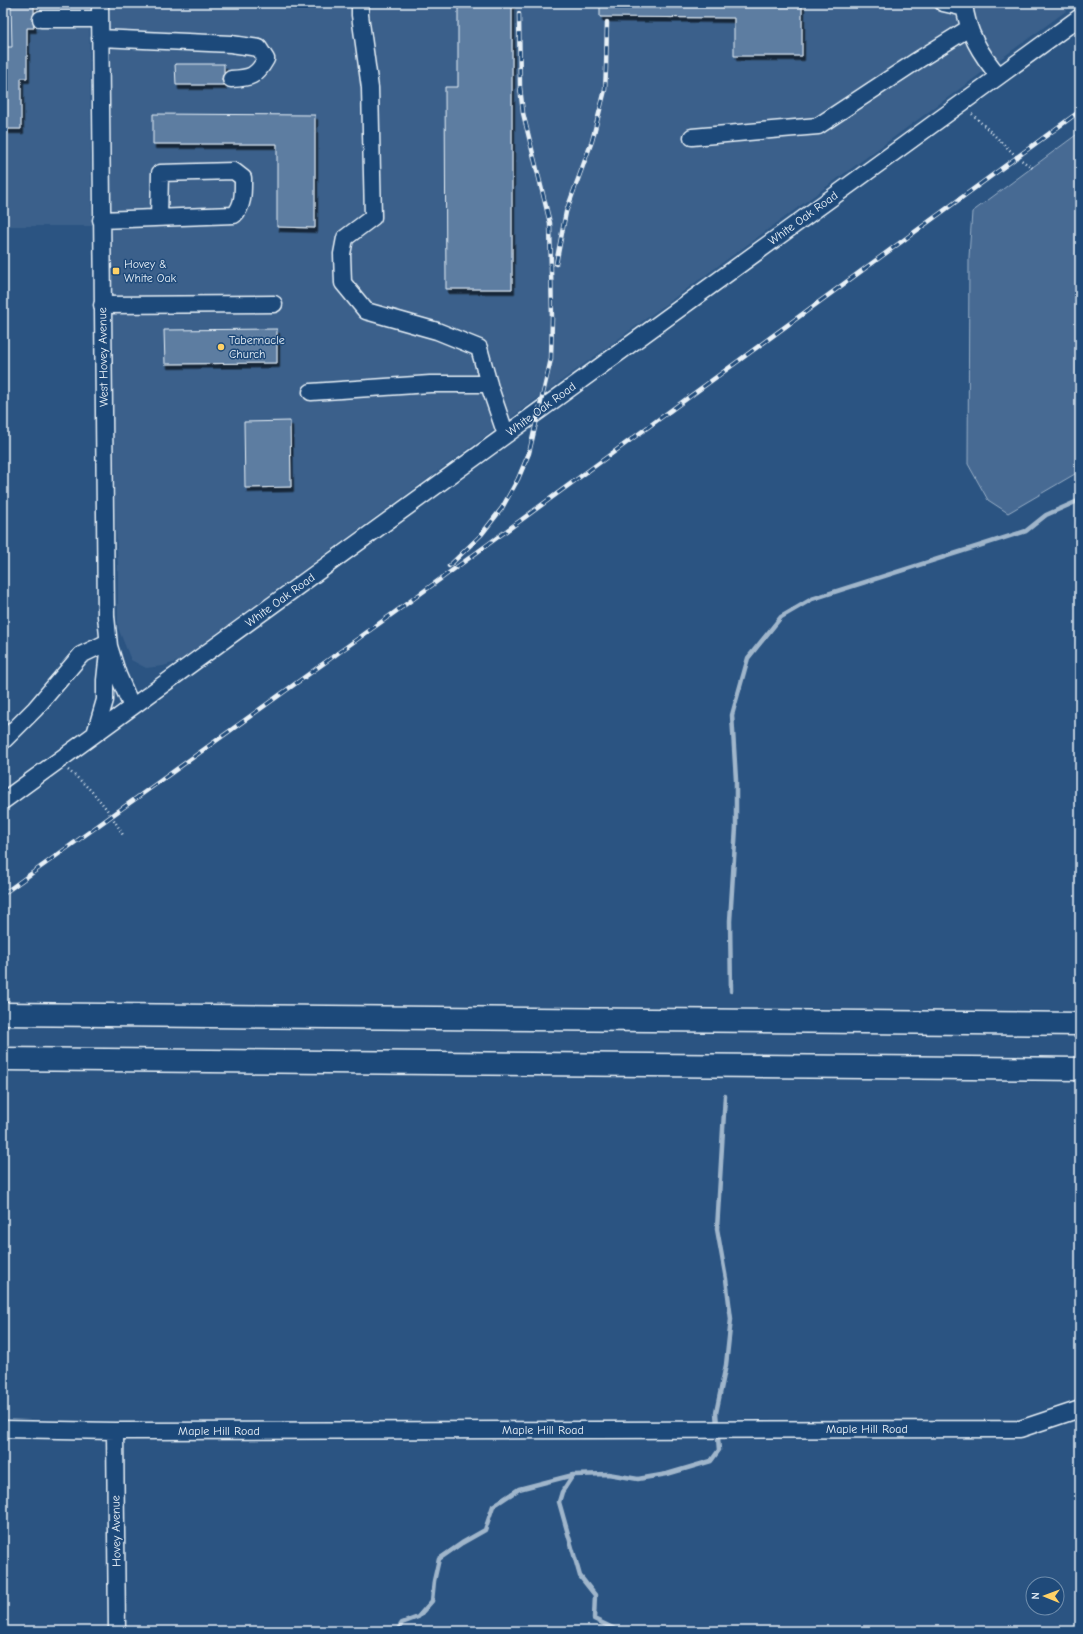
<svg xmlns="http://www.w3.org/2000/svg" width="1083" height="1634" viewBox="0 0 1083 1634" font-family="'Comic Neue',sans-serif">
  <defs>
    <filter id="shadow"><feDropShadow dx="2.5" dy="4.5" stdDeviation="0" flood-color="#0009"/></filter>
  </defs>
  <rect width="100%" height="100%" fill="#2b5482"/>
  <filter id="ink" filterUnits="userSpaceOnUse"><feTurbulence type="fractalNoise" baseFrequency=".025" numOctaves="2"/><feDisplacementMap in="SourceGraphic" scale="8" xChannelSelector="R" yChannelSelector="G"/><feConvolveMatrix kernelMatrix="1 2 1 2 8 2 1 2 1" color-interpolation-filters="sRGB"/></filter>
  <g filter="url(#ink)">
    <path fill="#3a608b" d="M3,3H89L92,226H3Z
      M109,3H1077L179,661L163,666L146,668L131,660L118,628V565L116,532L113,430Z"/>
    <path fill="#476b93" stroke="#98aec6" d="M1080,132V471L1008,513L988,500L968,464L969,257L972,212Z"/>
    <g fill="none" stroke-linecap="round" stroke-linejoin="round">
      <path stroke="#a0b6cb" stroke-width="4.5" d="M731,991L730,921L736,827V780L732,715L748,658L781,617L812,599L1026,531L1046,515L1080,500
        M573,1475L562,1492L559,1502L580,1576L595,1595L594,1619L619,1631
        M397,1631L402,1623L418,1617L432,1601L434,1581L439,1559L462,1543L485,1530L493,1506L519,1489L573,1475L608,1474L638,1479L667,1474L711,1461L719,1450L716,1413L726,1365L731,1319L726,1279L717,1229L725,1096"/>
    </g>
    <path fill="#5d7da1" stroke="#e8f1f8" filter="url(#shadow)" d="M11,3H34V13L32,19L34,28H27V78H21V129H3V47H12Z
      M458,3H512V289H446L445,87H458Z
      M600,3H802V56H734V18L600,17Z
      M175,64H224V73L222,79L224,85H176Z
      M153,114L315,115V228L277,227V144H153Z
      M277,329V363L165,364L164,330Z
      M290,421L291,487L245,488L244,422Z"/>
    <g fill="none" stroke-linecap="round" stroke-linejoin="round">
      <defs>
        <path id="minor" d="M100,3L106,616L109,646L118,675L132,707
          M360,3V15L370,88L373,217L345,238L342,254L343,283L366,311L437,331L479,348L490,388L506,435
          M943,3L965,8
          M964,3C967,32 980,54 999,76
          M41,19H100
          M100,38L231,44L259,48L266,59C256,77 250,78 231,79
          M692,137L818,126L915,62L969,28
          M101,220L234,215C244,206 243,191 243,178L234,171L160,173L159,218
          M102,305L274,304
          M311,392L430,384H489
          M95,734L105,700V680L108,652
          M3,741L35,709L81,655L108,642
          M3,801L1080,17
          M3,1429L115,1431L1020,1429L1080,1409
          M115,1431L117,1631"/>
        <path id="highway" d="M3,1014L1080,1024
          M3,1059L1080,1069"/>
      </defs>
      <use href="#minor" stroke="#e8f1f8" stroke-width="19"/>
      <use href="#highway" stroke="#e8f1f8" stroke-width="25"/>
      <path stroke="#e8f1f8" stroke-width="2.5" stroke-dasharray="1 3" stroke-linecap="butt" d="M972,114L1017,157L1034,169
        M68,770C94,791 108,808 124,837"/>
      <use href="#minor" stroke="#1f4a7a" stroke-width="16"/>
      <use href="#highway" stroke="#1f4a7a" stroke-width="22"/>
      <defs>
        <path id="rail" d="M556,264L566,212L592,141L605,90L606,69L607,22
          M449,566L481,535L502,508L518,479L529,453L551,359L552,318L550,223L523,113L520,87L519,14
          M3,894L409,602L1080,111"/>
      </defs>
      <use href="#rail" stroke="#e8f1f8" stroke-width="4.5"/>
      <use href="#rail" stroke="#1f4a7a" stroke-width="3" stroke-dasharray="9" stroke-linecap="butt"/>
    </g>
  </g>
  <g fill="#ffd166" stroke="#1f4a7a" stroke-width="1.5">
    <rect x="112" y="267" width="8" height="8" rx="2"/>
    <circle cx="221" cy="347" r="4"/>
  </g>
  <g text-anchor="middle" dominant-baseline="central" stroke-width="3" stroke-linejoin="round" paint-order="stroke">
    <g font-size="12" fill="#e8f1f8" stroke="#1f4a7a">
      <text transform="translate(803 218) rotate(-36)">White Oak Road</text>
      <text transform="translate(103 357) rotate(-91)">West Hovey Avenue</text>
      <text transform="translate(541 409) rotate(-36)">White Oak Road</text>
      <text transform="translate(280 600) rotate(-36)">White Oak Road</text>
      <text x="867" y="1429">Maple Hill Road</text>
      <text x="543" y="1430">Maple Hill Road</text>
      <text x="219" y="1431">Maple Hill Road</text>
      <text transform="translate(116 1531) rotate(-91)">Hovey Avenue</text>
    </g>
    <g font-size="12" fill="#e8f1f8" stroke="#1f4a7a" text-anchor="start">
      <text x="124" y="264">Hovey &amp;<tspan x="124" dy="14">White Oak</tspan></text>
      <text x="229" y="340">Tabernacle<tspan x="229" dy="14">Church</tspan></text>
    </g>
  </g>
  <rect width="1083" height="1634" fill="none" stroke="#1f4a7a" stroke-width="16"/>
  <rect x="8" y="8" width="1067" height="1618" fill="none" stroke="#e8f1f8" stroke-width="1.5" filter="url(#ink)"/>
  <g transform="translate(1045 1596) rotate(271)"><circle r="19" fill="#1f4a7a" stroke="#6f8dac"/>
  <path d="M0-3L7 15L0 10L-7 15Z" fill="#ffd166"/>
  <text y="-6" font-size="11" font-weight="bold" text-anchor="middle" fill="#e8f1f8">N</text>
  </g>
</svg>
